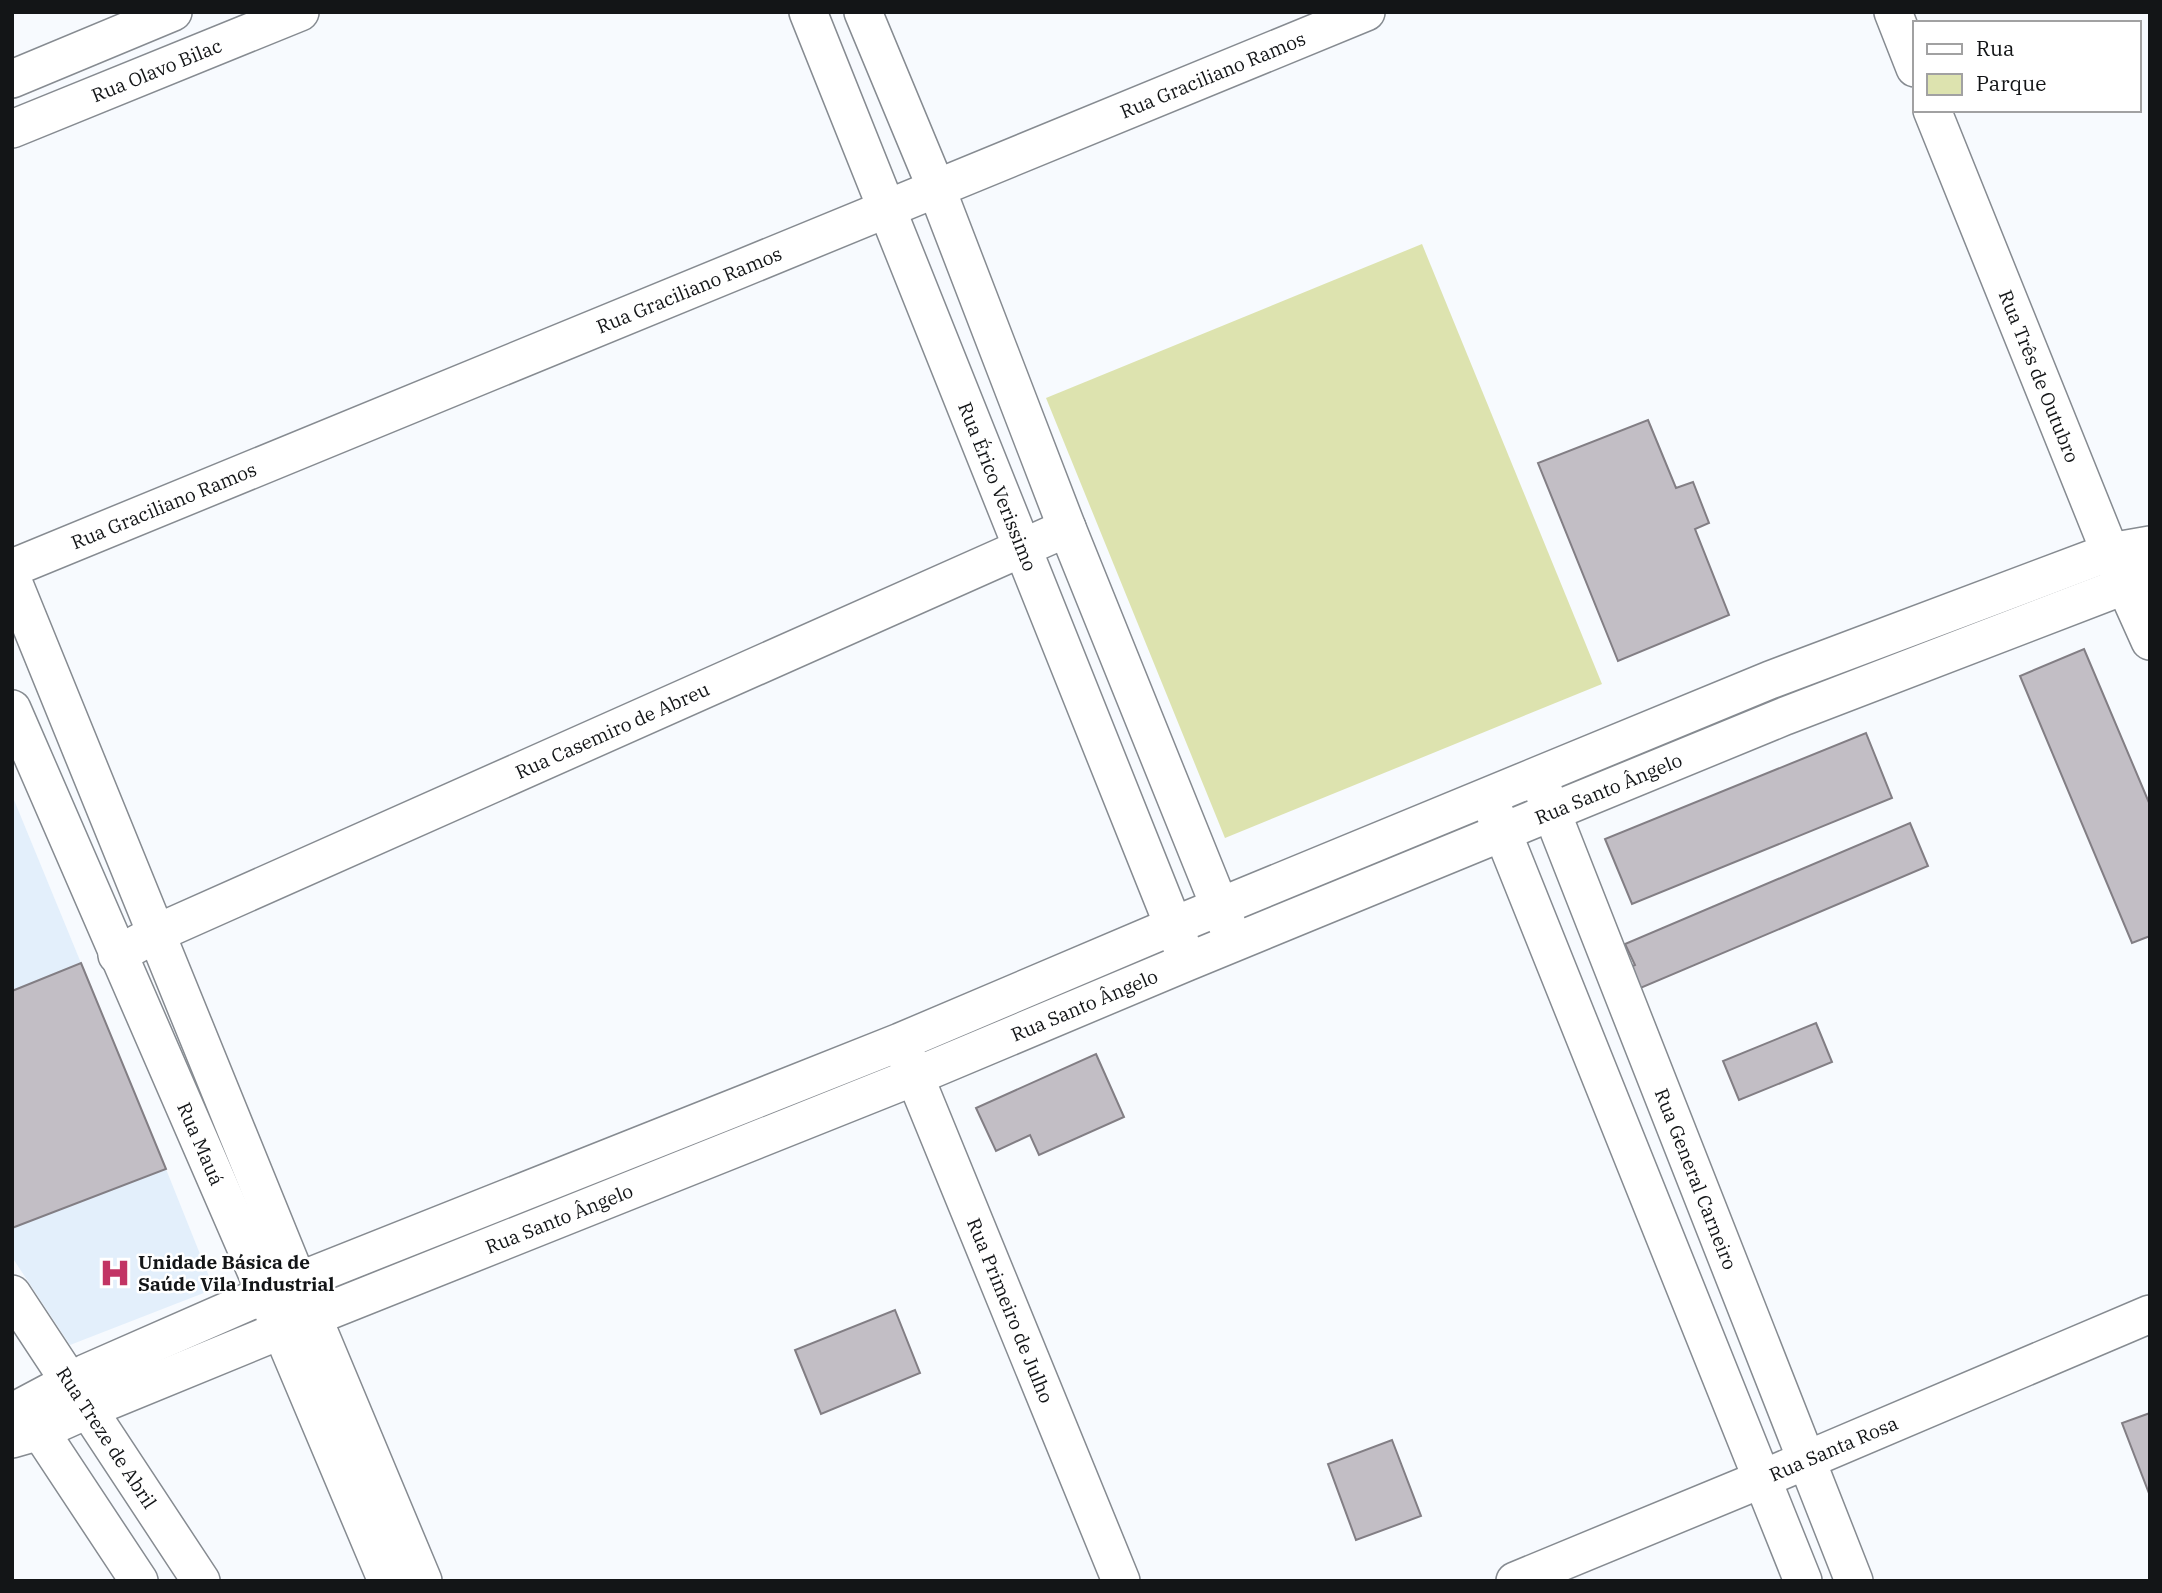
<svg xmlns="http://www.w3.org/2000/svg" width="2162" height="1593" viewBox="0 0 2162 1593" font-family="'IBM Plex Serif',serif">
  <rect width="100%" height="100%" fill="#f7fafe"/>
  <path fill="#e3effb" d="M12,795L81,963L12,991Z
    M166,1169L214,1289L70,1345L12,1257V1228Z"/>
  <path fill="#dde3af" d="M1422,244L1602,684L1225,838L1046,398Z"/>
  <path fill="#c2bec5" stroke="#827e84" stroke-width="2" d="M1648,420L1676,488L1693,482L1709,523L1695,529L1729,615L1618,661L1538,463Z
    M2084,649L2150,805V936L2132,943L2020,676Z
    M1866,733L1892,798L1632,904L1605,839Z
    M1910,823L1928,866L1631,992L1622,971L1635,965L1625,944Z
    M81,963L166,1169L12,1228V991Z
    M1816,1023L1832,1062L1739,1100L1723,1061Z
    M1096,1054L1124,1117L1039,1155L1030,1135L996,1151L976,1108Z
    M895,1310L920,1373L821,1414L795,1350Z
    M2150,1413V1496L2122,1423Z
    M1392,1440L1421,1516L1356,1540L1328,1464Z"/>
  <g fill="none" stroke-linecap="round" stroke-linejoin="round">
    <defs>
      <g id="minor">
        <path id="s1" d="M808,12L1182,947"/>
        <path d="M863,12L937,190L1067,528L1230,932"/>
        <path d="M1893,12L1915,68"/>
        <path d="M12,79L173,12"/>
        <path id="s2" d="M1932,110L2110,552L2150,641"/>
        <path id="s3" d="M12,129L300,12"/>
        <path id="s4" d="M12,568L1366,12"/>
        <path d="M12,579L298,1282L423,1581"/>
        <path id="s5" d="M12,709L266,1294L387,1581"/>
        <path id="s6" d="M1543,790L1854,1581"/>
        <path d="M1494,811L1803,1581"/>
        <path id="s7" d="M117,955L157,933L1067,528"/>
        <path id="s8" d="M906,1055L1121,1581"/>
        <path id="s9" d="M12,1294L201,1581"/>
        <path d="M26,1410L139,1581"/>
        <path d="M12,1417L24,1406L86,1373L266,1294L900,1042L1173,926L1770,680L2110,552L2150,545"/>
        <path id="s10" d="M12,1439L40,1431L89,1409L313,1317L916,1076L1187,962L1785,716L2126,585L2150,565"/>
        <path id="s11" d="M1515,1581L1762,1479L2150,1314"/>
      </g>
    </defs>
    <use href="#minor" stroke="#868b91" stroke-width="40"/>
    <use href="#minor" stroke="#fff" stroke-width="37"/>
  </g>
  <defs>
    <symbol id="hospital-bare" viewBox="-9 -9 18 18"><path d="M-5-5h3v3.5h4V-5h3V5h-3V1.5h-4V5h-3Z" fill="#c23564" stroke="#fff" stroke-width="2.5" paint-order="stroke"/></symbol>
  </defs>
  <g fill-rule="evenodd">
    <use href="#hospital-bare" x="93" y="1251" width="44" height="44"/>
  </g>
  <g text-anchor="middle" dominant-baseline="central" stroke-width="5" stroke-linejoin="round" paint-order="stroke">
    <g font-size="19" fill="#131517" stroke="#fff">
      <text stroke="none"><textPath href="#s3" startOffset="156">Rua Olavo Bilac</textPath></text>
      <text stroke="none"><textPath href="#s4" startOffset="1298">Rua Graciliano Ramos</textPath></text>
      <text stroke="none"><textPath href="#s4" startOffset="732">Rua Graciliano Ramos</textPath></text>
      <text stroke="none"><textPath href="#s2" startOffset="287">Rua Três de Outubro</textPath></text>
      <text stroke="none"><textPath href="#s1" startOffset="511">Rua Érico Verissimo</textPath></text>
      <text stroke="none"><textPath href="#s4" startOffset="164">Rua Graciliano Ramos</textPath></text>
      <text stroke="none"><textPath href="#s7" startOffset="544">Rua Casemiro de Abreu</textPath></text>
      <text stroke="none"><textPath href="#s10" startOffset="1724">Rua Santo Ângelo</textPath></text>
      <text stroke="none"><textPath href="#s10" startOffset="1157">Rua Santo Ângelo</textPath></text>
      <text stroke="none"><textPath href="#s5" startOffset="474">Rua Mauá</textPath></text>
      <text stroke="none"><textPath href="#s6" startOffset="418">Rua General Carneiro</textPath></text>
      <text stroke="none"><textPath href="#s10" startOffset="590">Rua Santo Ângelo</textPath></text>
      <text stroke="none"><textPath href="#s8" startOffset="276">Rua Primeiro de Julho</textPath></text>
      <text stroke="none"><textPath href="#s9" startOffset="172">Rua Treze de Abril</textPath></text>
      <text stroke="none"><textPath href="#s11" startOffset="345">Rua Santa Rosa</textPath></text>
    </g>
    <g font-size="19" font-weight="bold" fill="#131517" stroke="#fff" text-anchor="start">
      <text x="138" y="1262">Unidade Básica de<tspan x="138" dy="22">Saúde Vila Industrial</tspan></text>
    </g>
  </g>
  <rect width="2162" height="1593" fill="none" stroke="#131517" stroke-width="28"/>
  <rect x="1913" y="21" width="228" height="91" fill="#ffffff" stroke="#a1a1a2" stroke-width="2"/>
  <rect x="1927" y="44" width="35" height="10" fill="#ffffff" stroke="#a1a1a2" stroke-width="2"/>
  <text x="1976" y="56" font-size="21" fill="#131517">Rua</text>
  <rect x="1927" y="74" width="35" height="21" fill="#dde3af" stroke="#a1a1a2" stroke-width="2"/>
  <text x="1976" y="91" font-size="21" fill="#131517">Parque</text>
</svg>
